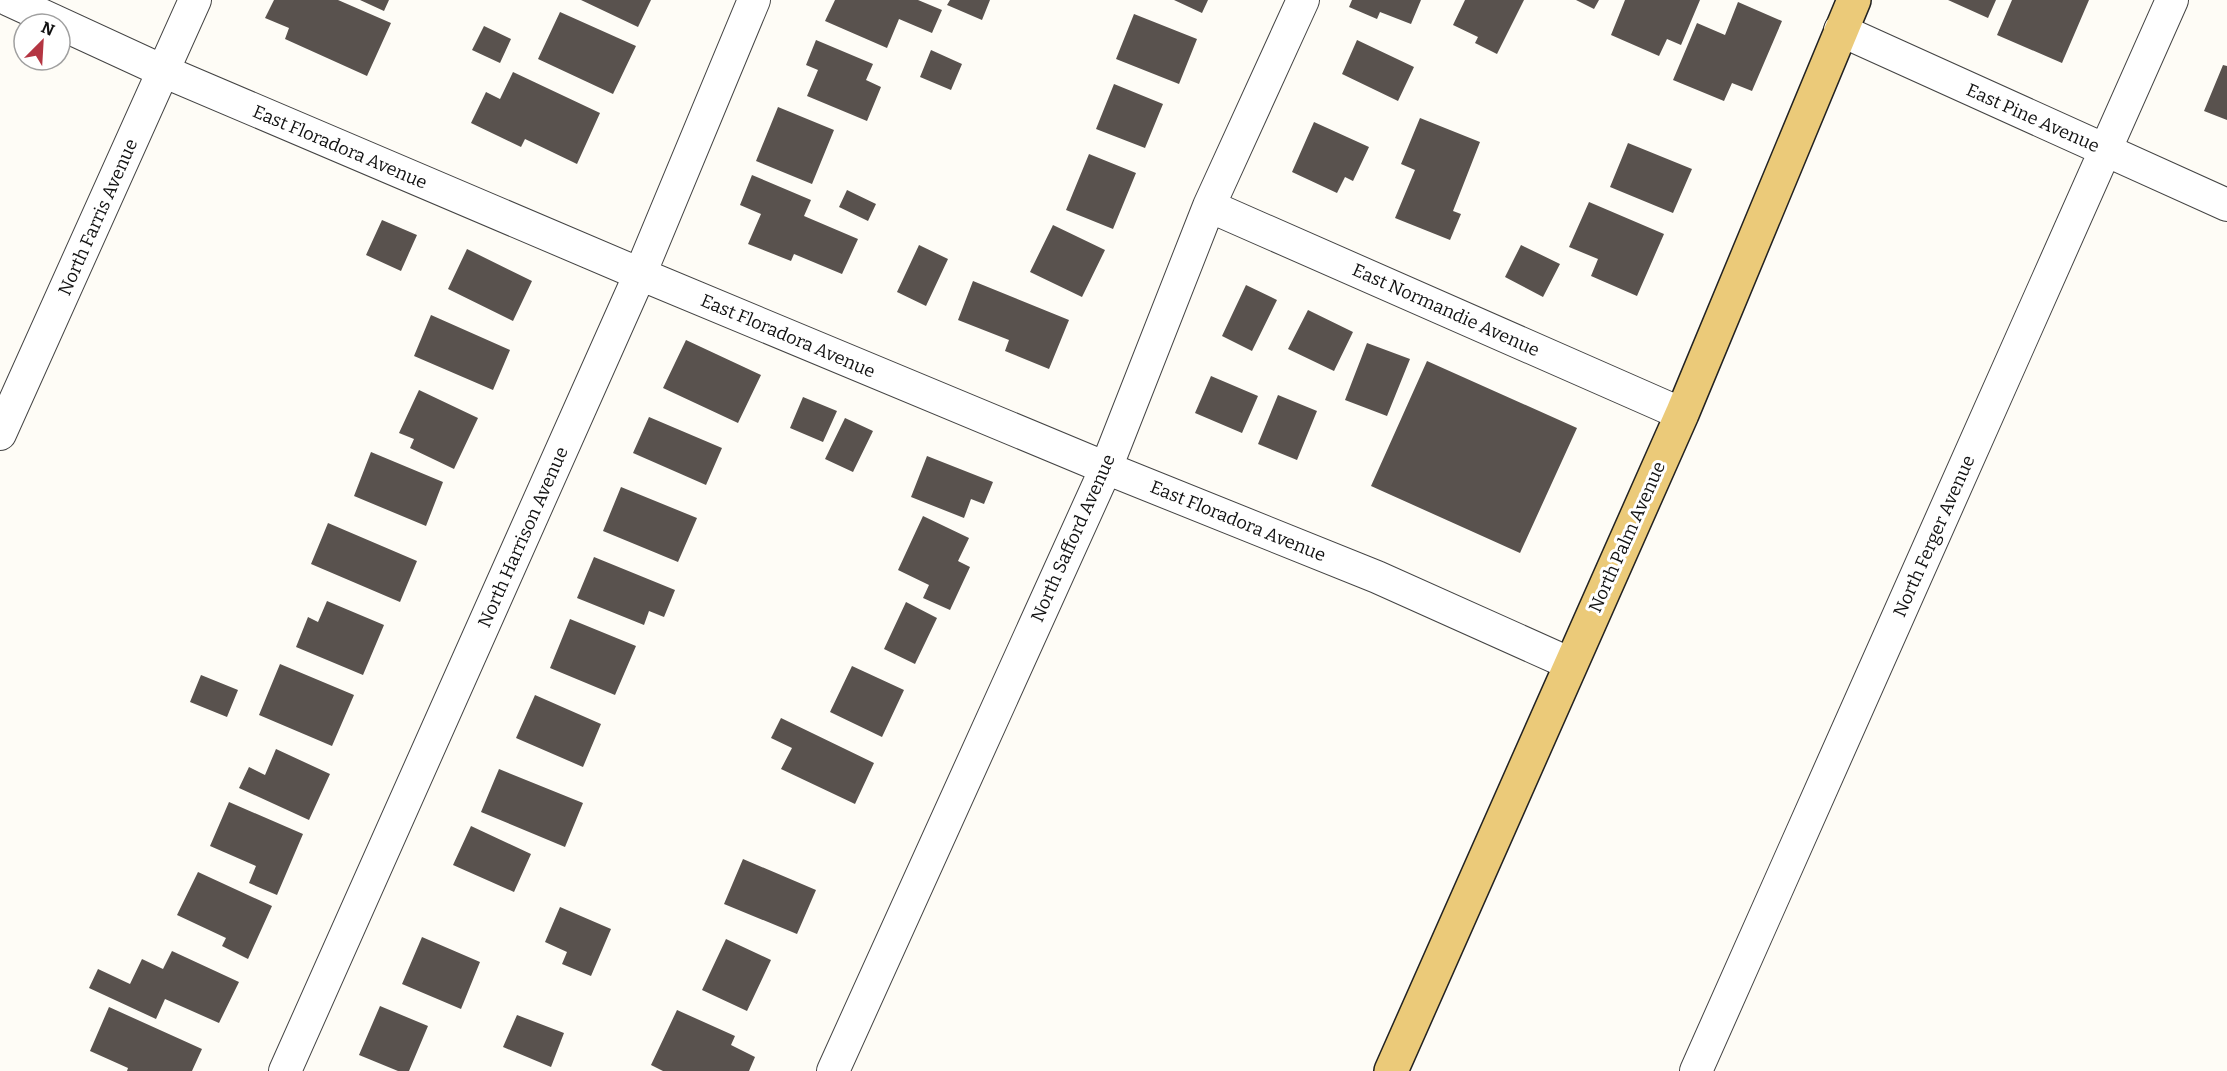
<svg xmlns="http://www.w3.org/2000/svg" width="2227" height="1071" viewBox="0 0 2227 1071" font-family="Bitter,serif">
  <rect width="100%" height="100%" fill="#fefcf6"/>
  <path fill="#59524e" d="M274,0H338L391,23L367,76L285,39L289,28L265,18Z
    M360,0H389L384,11Z
    M581,0H651L638,27Z
    M835,0H918L942,10L932,33L899,19L887,48L825,21Z
    M950,0H990L982,20L947,5Z
    M1174,0H1208L1202,13Z
    M1352,0H1421L1411,24L1380,12L1377,19L1349,7Z
    M1465,0H1524L1497,54L1475,43L1478,37L1453,25Z
    M1576,0H1599L1594,9Z
    M1625,0H1700L1681,45L1667,39L1659,56L1611,35Z
    M1948,0H1996L1988,18Z
    M2012,0H2089L2062,63L1997,35Z
    M1738,2L1782,21L1752,91L1732,83L1724,101L1673,80L1697,23L1725,35Z
    M560,12L636,46L613,94L538,59Z
    M1134,14L1197,39L1179,84L1116,59Z
    M484,26L511,39L500,63L472,50Z
    M816,40L873,64L866,80L881,87L867,121L807,96L818,70L806,65Z
    M1357,40L1414,67L1398,101L1342,74Z
    M931,50L962,64L951,90L920,77Z
    M2223,65L2227,66V120L2204,111Z
    M513,72L600,113L577,164L525,139L521,147L471,123L486,92L500,99Z
    M1114,84L1163,104L1145,148L1096,129Z
    M778,107L834,130L812,184L756,161Z
    M1420,118L1480,142L1453,211L1461,214L1450,240L1395,218L1415,170L1401,164Z
    M1314,122L1369,147L1353,181L1345,177L1337,193L1292,172Z
    M1628,143L1692,169L1673,213L1610,187Z
    M1089,154L1136,173L1113,229L1066,210Z
    M752,175L811,200L804,216L858,239L842,274L794,254L791,261L748,244L761,214L740,205Z
    M847,190L876,204L868,221L839,207Z
    M1589,202L1664,234L1637,296L1591,276L1598,259L1569,247Z
    M382,220L417,235L401,271L366,255Z
    M1053,225L1105,250L1082,297L1030,272Z
    M919,245L948,259L926,306L897,292Z
    M1521,245L1560,264L1543,297L1505,277Z
    M467,249L532,281L513,321L448,289Z
    M973,281L1069,320L1049,369L1005,351L1009,340L958,320Z
    M1246,285L1277,300L1252,351L1222,336Z
    M1308,310L1353,332L1334,371L1288,349Z
    M431,315L510,350L493,390L414,356Z
    M686,340L761,375L738,423L663,388Z
    M1367,343L1410,359L1387,416L1345,400Z
    M1427,361L1577,428L1520,553L1371,486Z
    M1211,376L1258,396L1242,433L1195,413Z
    M419,390L478,418L454,469L410,448L414,439L399,433Z
    M1278,395L1317,411L1297,460L1258,444Z
    M803,397L837,411L823,442L790,428Z
    M649,417L722,448L706,485L633,453Z
    M845,418L873,431L853,472L825,459Z
    M371,452L443,482L426,526L354,496Z
    M927,456L993,482L984,504L971,499L964,518L911,497Z
    M621,487L697,518L678,562L603,531Z
    M923,516L969,538L958,561L970,567L950,610L923,598L929,585L898,570Z
    M328,523L417,561L400,602L311,564Z
    M594,557L675,590L664,617L649,611L644,625L577,598Z
    M327,601L384,625L363,675L296,647L308,617L318,622Z
    M906,602L937,618L915,664L884,649Z
    M570,619L636,646L615,695L550,668Z
    M280,664L354,695L332,746L259,715Z
    M852,666L904,690L882,737L830,712Z
    M201,675L238,690L227,717L190,702Z
    M535,695L601,724L583,767L516,738Z
    M781,718L874,763L855,804L781,769L792,748L771,738Z
    M276,749L330,774L309,820L239,788L249,767L265,775Z
    M499,769L583,803L565,847L481,812Z
    M229,802L303,834L277,895L249,883L256,866L210,846Z
    M471,826L531,854L514,892L453,865Z
    M743,859L816,890L797,934L724,904Z
    M198,872L272,906L248,959L222,946L226,938L177,915Z
    M560,907L611,929L591,976L562,964L567,952L545,942Z
    M422,937L480,962L461,1009L402,984Z
    M726,939L771,960L747,1011L702,990Z
    M172,951L239,982L219,1023L165,999L156,1019L89,988L98,969L130,984L142,959L163,969Z
    M380,1006L428,1026L409,1071H398L359,1055Z
    M109,1007L202,1049L192,1071H127L128,1068L90,1051Z
    M677,1010L735,1036L731,1045L755,1057L749,1071H663L651,1065Z
    M517,1015L564,1033L551,1067L503,1047Z"/>
  <g fill="none" stroke-linecap="round" stroke-linejoin="round">
    <defs>
      <path id="minor" d="M9,0L163,71L640,274L1106,468L1377,577L1571,664
        M1840,30L2227,205
        M1209,206L1682,414
        M0,434L195,0
        M285,1071L640,274L754,0
        M833,1071L1106,468L1209,206L1303,0
        M1696,1071L2172,0"/>
      <path id="major" d="M1391,1071L1682,414L1854,0"/>
    </defs>
    <use href="#minor" stroke="#444" stroke-width="34"/>
    <use href="#major" stroke="#222" stroke-width="36"/>
    <use href="#minor" stroke="#fff" stroke-width="32"/>
    <use href="#major" stroke="#ebca79" stroke-width="33"/>
  </g>
  <g text-anchor="middle" dominant-baseline="central" stroke-width="6" stroke-linejoin="round" paint-order="stroke">
    <g font-size="18" fill="#111" stroke="#fff">
      <text transform="translate(2033 118) rotate(24)">East Pine Avenue</text>
      <text transform="translate(340 147) rotate(23)">East Floradora Avenue</text>
      <text transform="translate(98 217) rotate(-66)">North Farris Avenue</text>
      <text transform="translate(1446 310) rotate(24)">East Normandie Avenue</text>
      <text transform="translate(788 336) rotate(23)">East Floradora Avenue</text>
      <text transform="translate(1238 521) rotate(22)">East Floradora Avenue</text>
      <text transform="translate(1934 536) rotate(-66)">North Ferger Avenue</text>
      <text transform="translate(523 537) rotate(-66)">North Harrison Avenue</text>
      <text transform="translate(1627 537) rotate(-66)">North Palm Avenue</text>
      <text transform="translate(1073 538) rotate(-66)">North Safford Avenue</text>
    </g>
  </g>
  <g transform="translate(42 42) rotate(24)"><circle r="28" fill="#ffffff" stroke="#a0a0a0" stroke-width="1.5"/>
  <path d="M0-4.5L10 22L0 15L-10 22Z" fill="#b43542"/>
  <text y="-9" font-size="16" font-weight="bold" text-anchor="middle" fill="#111111">N</text>
  </g>
</svg>
